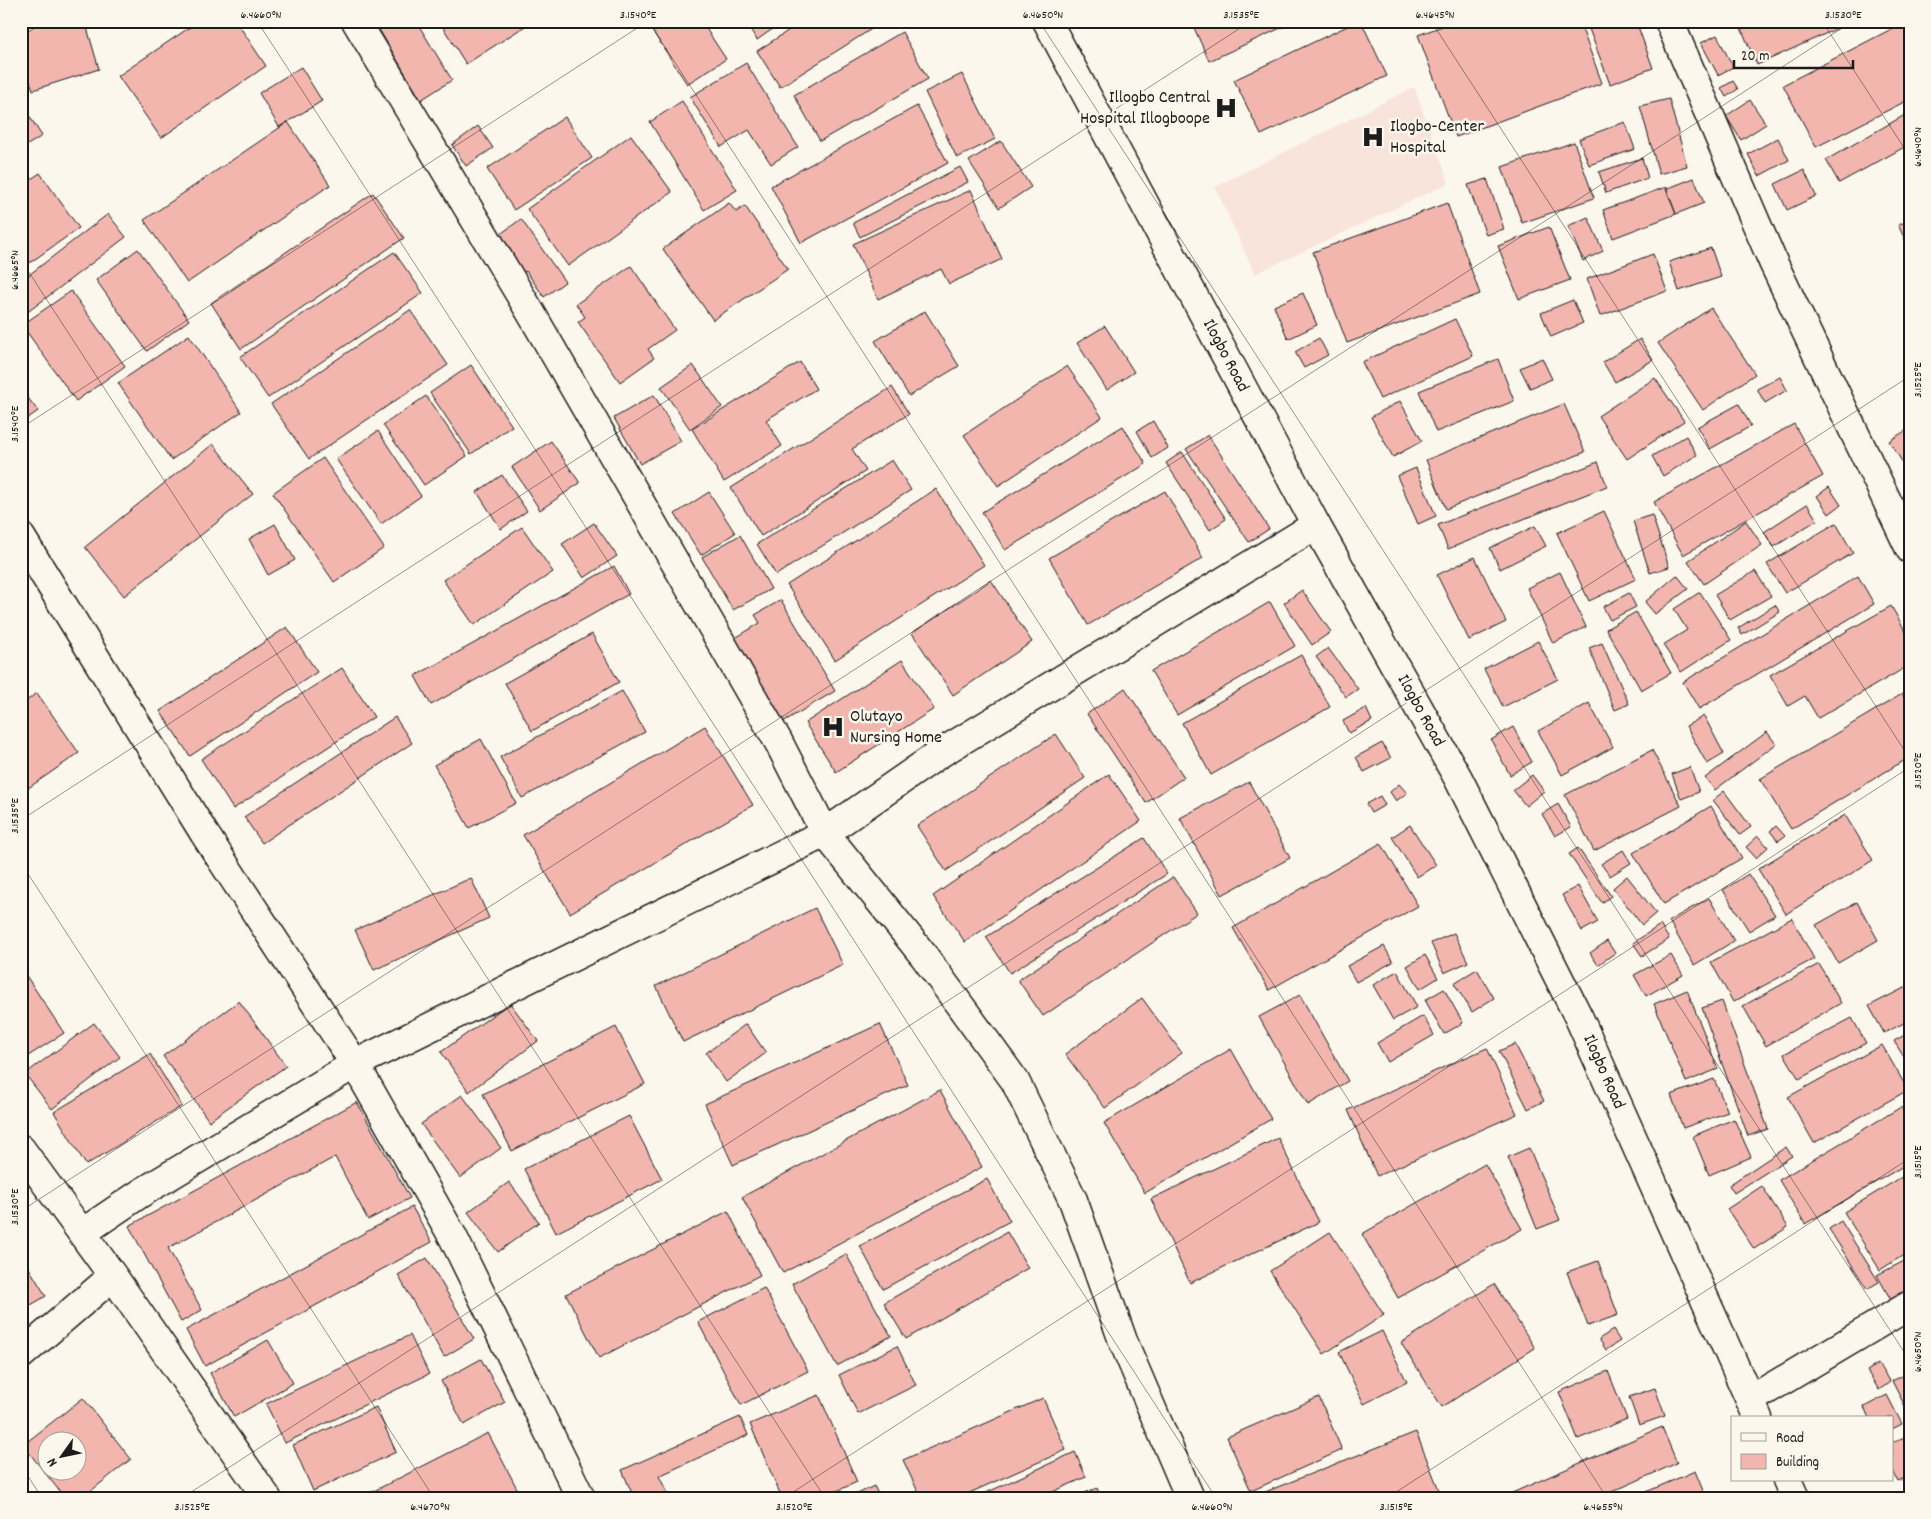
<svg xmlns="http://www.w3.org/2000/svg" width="1931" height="1519" viewBox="0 0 1931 1519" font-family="Dekko,sans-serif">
  <rect width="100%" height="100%" fill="#fbf7ec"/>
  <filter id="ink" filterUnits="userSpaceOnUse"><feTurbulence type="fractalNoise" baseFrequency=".02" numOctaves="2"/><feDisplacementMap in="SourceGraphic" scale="10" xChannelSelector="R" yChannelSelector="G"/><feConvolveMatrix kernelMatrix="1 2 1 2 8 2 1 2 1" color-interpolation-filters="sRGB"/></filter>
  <g filter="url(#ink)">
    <path fill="#f8e4da" d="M1414,87L1449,183L1255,274L1215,187Z"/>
    <path fill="#f2b6af" stroke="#1c1c1c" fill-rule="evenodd" d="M33,21H85L99,69L33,90L21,54V25Z
      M199,21H236L266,66L161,138L118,76Z
      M374,21H416L452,80L421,100Z
      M439,21H533L466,64Z
      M646,21H701L726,59L687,84Z
      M745,21H784L757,40Z
      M803,21H884L780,87L757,51Z
      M1191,21H1296L1209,61Z
      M1358,21H1361L1387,76L1261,135L1234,80Z
      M1456,21H1579L1602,83L1456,137L1418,35Z
      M1586,21H1636L1653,68L1610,84Z
      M1738,21H1848L1849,23L1757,65Z
      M1907,21H1910V99L1816,147L1783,85Z
      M902,32L928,79L820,141L794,95Z
      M1717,35L1733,67L1718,75L1701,43Z
      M746,63L798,147L771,164L749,130L721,147L690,97Z
      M301,67L322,101L279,127L259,93Z
      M962,74L995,139L957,158L925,92Z
      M1733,81L1738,89L1726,97L1721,88Z
      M1669,99L1687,166L1659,174L1640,106Z
      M1750,100L1766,124L1741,140L1726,116Z
      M682,101L737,190L704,210L650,122Z
      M21,103L42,136L21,149Z
      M917,106L948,163L801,243L771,186Z
      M1910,112V144L1839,183L1826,160Z
      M565,117L592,158L514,210L487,169Z
      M288,122L330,185L187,283L144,220Z
      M1625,122L1635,149L1589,165L1579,139Z
      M478,126L493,148L466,166L452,145Z
      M631,135L672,192L568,266L527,209Z
      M1778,138L1789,160L1759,176L1748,154Z
      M1001,141L1031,187L999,208L969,161Z
      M1574,142L1594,198L1522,223L1502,167Z
      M1642,158L1648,178L1606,193L1599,172Z
      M960,167L968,182L860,237L853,223Z
      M1804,170L1816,196L1787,210L1775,184Z
      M40,173L79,228L21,269V186Z
      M1694,178L1704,203L1676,214L1666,189Z
      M1487,179L1504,229L1486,235L1468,185Z
      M1666,187L1676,214L1613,238L1603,210Z
      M971,190L1002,259L949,284L941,269L878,299L853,244Z
      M373,193L404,238L241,349L211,303Z
      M729,203L736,212L745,206L788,269L713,320L663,249Z
      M1447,203L1480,294L1347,343L1313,252Z
      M108,214L126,237L21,317V281Z
      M1588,217L1603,251L1583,261L1568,226Z
      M521,219L565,282L544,297L526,271L521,274L495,238Z
      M1910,220V250L1898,225Z
      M1549,227L1570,280L1519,299L1498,246Z
      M1711,248L1721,277L1679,291L1669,262Z
      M138,249L189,320L147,351L96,280Z
      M394,252L423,293L268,398L240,357Z
      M1653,254L1667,291L1600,316L1587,279Z
      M631,266L675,330L648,349L654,358L620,382L578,322L585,317L576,304Z
      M71,291L125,366L76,401L22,325Z
      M1303,293L1317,325L1288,339L1274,306Z
      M1573,300L1583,323L1551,337L1541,313Z
      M1711,308L1755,374L1703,410L1658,343Z
      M410,310L448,365L309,459L271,404Z
      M925,311L959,366L909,396L875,341Z
      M1455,319L1473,356L1380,399L1362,362Z
      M1105,326L1134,372L1107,390L1077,343Z
      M189,335L241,412L171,460L118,383Z
      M1319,338L1328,355L1304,368L1295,352Z
      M1640,339L1653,360L1615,382L1603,362Z
      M1542,358L1552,379L1530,388L1520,368Z
      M1498,359L1514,401L1436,432L1419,391Z
      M800,362L816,389L766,420L782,446L724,482L692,429Z
      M471,365L512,426L471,454L430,393Z
      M693,365L722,407L690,429L661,387Z
      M1067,366L1102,417L998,486L964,435Z
      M1780,377L1787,390L1765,403L1757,389Z
      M1655,378L1684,421L1627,459L1598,416Z
      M892,387L909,414L852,449L866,471L761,536L731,488Z
      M21,389L38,411L21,423Z
      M654,395L681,441L640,464L614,418Z
      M426,396L467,456L424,485L383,425Z
      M1400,401L1422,441L1393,457L1371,417Z
      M1564,404L1585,452L1446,509L1426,460Z
      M1739,404L1751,426L1710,449L1697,427Z
      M1153,421L1168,448L1152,458L1137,431Z
      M1794,424L1823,476L1683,555L1654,502Z
      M1123,426L1146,464L1005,550L982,512Z
      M1910,428V458L1903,463L1889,441Z
      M378,431L421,496L381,524L336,459Z
      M1208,435L1269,529L1249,542L1186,449Z
      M1686,436L1697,455L1663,476L1652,456Z
      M551,441L580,483L540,510L512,467Z
      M213,444L253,494L124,596L85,547Z
      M1182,452L1226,519L1210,530L1166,463Z
      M323,458L384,548L334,582L273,493Z
      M892,460L911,490L776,575L757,544Z
      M1598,462L1607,486L1448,549L1438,525Z
      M1416,468L1436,516L1418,524L1397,476Z
      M502,475L527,511L501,529L477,492Z
      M1829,487L1841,505L1829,514L1817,496Z
      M936,489L984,565L835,660L787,585Z
      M1165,491L1203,558L1088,625L1049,558Z
      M709,492L735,533L701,555L675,514Z
      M1807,504L1817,520L1774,547L1764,532Z
      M1604,511L1636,579L1589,601L1557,533Z
      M1652,515L1669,567L1650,573L1633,521Z
      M1746,521L1762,545L1704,584L1688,561Z
      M594,523L617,556L584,578L562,544Z
      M1836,523L1853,553L1785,593L1767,564Z
      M275,524L295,560L268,575L249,539Z
      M1535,526L1546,546L1500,569L1490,548Z
      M522,527L553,572L474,625L443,580Z
      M740,535L771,589L733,610L702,557Z
      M1475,557L1506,622L1469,640L1437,575Z
      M614,566L629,594L431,705L415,676Z
      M1755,571L1771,596L1730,620L1715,595Z
      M1560,572L1586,627L1553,643L1527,588Z
      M1677,575L1688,589L1655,614L1645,602Z
      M1858,576L1874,604L1699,709L1683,682Z
      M991,580L1032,642L953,695L912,633Z
      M1302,590L1331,632L1312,645L1284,603Z
      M1700,592L1731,640L1681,672L1663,645L1687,630L1674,609Z
      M1629,593L1636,607L1610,620L1603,607Z
      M781,600L835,691L781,723L732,640L760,623L755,615Z
      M1270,602L1295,646L1177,715L1151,671Z
      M1775,605L1780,612L1742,635L1738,628Z
      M1891,606L1910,639V665L1818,718L1805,696L1788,706L1770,675Z
      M1636,612L1671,673L1641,690L1606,629Z
      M287,627L317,672L190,756L160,711Z
      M592,634L619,682L532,731L505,683Z
      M1538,641L1558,679L1503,707L1484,669Z
      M1602,643L1629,704L1615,710L1589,648Z
      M1328,648L1358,689L1346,697L1316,657Z
      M1301,655L1330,707L1211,775L1182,723Z
      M902,660L934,709L836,772L805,723Z
      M342,668L374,717L233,809L201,759Z
      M1125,688L1184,777L1146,803L1087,714Z
      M622,691L645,732L522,798L500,757Z
      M37,693L79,753L21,793V705Z
      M1902,694L1910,707V757L1791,829L1760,779Z
      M1589,703L1613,747L1562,775L1538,731Z
      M1366,708L1372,721L1349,733L1343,721Z
      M1704,716L1724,754L1707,764L1686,726Z
      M395,717L412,743L262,843L244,817Z
      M705,726L753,805L570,913L523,835Z
      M1513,727L1532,762L1510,775L1491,740Z
      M1767,732L1776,744L1715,790L1705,778Z
      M1056,734L1085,778L946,871L917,826Z
      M481,739L516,803L469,828L434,765Z
      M1382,743L1391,758L1364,772L1356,757Z
      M1652,750L1681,806L1594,851L1565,795Z
      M1690,767L1699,792L1681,799L1672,774Z
      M1109,774L1141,821L965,942L933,896Z
      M1532,775L1544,791L1526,806L1513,790Z
      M1249,782L1290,858L1222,895L1180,818Z
      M1399,784L1407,793L1396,801L1390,792Z
      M1724,791L1751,827L1740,835L1713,800Z
      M1380,796L1385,805L1371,813L1366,804Z
      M1558,804L1571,827L1555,836L1542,814Z
      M1711,806L1742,858L1664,904L1633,853Z
      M1845,815L1873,860L1786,914L1758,869Z
      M1410,825L1436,865L1417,877L1392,837Z
      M1776,826L1785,836L1778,841L1770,831Z
      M1758,836L1768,847L1756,858L1746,847Z
      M1144,838L1167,874L1010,973L986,937Z
      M1381,843L1418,906L1269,990L1233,928Z
      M1578,848L1611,896L1602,903L1569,854Z
      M1623,850L1631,863L1610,876L1601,864Z
      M1748,874L1775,915L1749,931L1723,890Z
      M1627,876L1656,913L1642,925L1613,888Z
      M1173,877L1197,913L1043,1016L1018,980Z
      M471,878L489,918L374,970L355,930Z
      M1578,886L1598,922L1582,931L1562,895Z
      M1709,898L1734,941L1694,965L1669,921Z
      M1857,902L1878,940L1838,963L1816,925Z
      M815,908L843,965L683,1042L656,986Z
      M1792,918L1814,959L1733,1002L1711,962Z
      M1660,925L1669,939L1642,956L1633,943Z
      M1454,933L1468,962L1444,973L1431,943Z
      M1607,941L1615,953L1598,965L1590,953Z
      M1384,946L1393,962L1356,982L1347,966Z
      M1425,955L1438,978L1420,989L1407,966Z
      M1671,955L1683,975L1646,996L1634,975Z
      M1819,964L1841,1003L1766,1046L1743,1006Z
      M21,968L64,1033L25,1058L21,1053Z
      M1477,969L1494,998L1472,1012L1454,983Z
      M1397,971L1417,1007L1393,1020L1373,985Z
      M1910,985V1020L1884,1033L1869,1006Z
      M1444,989L1463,1023L1444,1034L1425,1000Z
      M1687,990L1718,1069L1686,1082L1654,1004Z
      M1300,995L1348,1081L1308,1105L1259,1017Z
      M1142,998L1182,1053L1105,1108L1065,1054Z
      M239,1001L286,1066L209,1121L163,1056Z
      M1722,1001L1768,1129L1748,1136L1702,1008Z
      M510,1003L538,1041L469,1092L441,1052Z
      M1423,1016L1434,1035L1388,1062L1377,1043Z
      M1852,1018L1866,1043L1799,1079L1784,1054Z
      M94,1023L120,1057L52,1109L25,1074Z
      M746,1024L766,1053L726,1082L706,1053Z
      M880,1024L908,1085L733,1165L705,1104Z
      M616,1027L645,1084L512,1151L483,1094Z
      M1910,1032V1067L1894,1041Z
      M1515,1044L1544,1101L1528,1109L1499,1051Z
      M1882,1045L1908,1090L1814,1143L1788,1097Z
      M1487,1048L1517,1114L1377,1176L1348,1110Z
      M1231,1049L1271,1119L1145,1193L1104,1123Z
      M150,1054L182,1106L86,1165L54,1112Z
      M1714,1079L1728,1112L1683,1128L1671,1095Z
      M940,1090L982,1167L783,1273L742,1197Z
      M462,1095L501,1148L460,1178L421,1124Z
      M357,1102L410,1198L368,1220L335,1157L168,1248L202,1310L181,1322L129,1226Z
      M1901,1107L1910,1122V1162L1805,1224L1779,1180Z
      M629,1116L662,1179L556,1233L524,1169Z
      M1734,1119L1751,1157L1709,1175L1693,1136Z
      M1278,1138L1319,1222L1190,1283L1151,1199Z
      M1786,1147L1792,1156L1734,1193L1729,1185Z
      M1529,1148L1560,1220L1537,1229L1508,1157Z
      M1485,1164L1522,1229L1398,1298L1362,1234Z
      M1910,1172V1251L1880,1270L1844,1212Z
      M987,1179L1010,1221L883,1289L860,1246Z
      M509,1182L539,1222L498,1252L468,1212Z
      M1762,1186L1788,1227L1754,1249L1727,1209Z
      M412,1207L432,1242L205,1366L186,1330Z
      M728,1211L760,1275L599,1358L566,1294Z
      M1841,1221L1879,1282L1867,1289L1829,1229Z
      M1007,1232L1028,1268L906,1339L884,1303Z
      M1330,1232L1384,1315L1324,1354L1270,1271Z
      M846,1254L891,1336L837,1366L792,1284Z
      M21,1255L46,1296L21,1311Z
      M427,1258L474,1339L444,1357L398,1275Z
      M1910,1258V1290L1891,1300L1877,1275Z
      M1598,1261L1618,1315L1588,1326L1567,1272Z
      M1494,1284L1535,1348L1442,1407L1401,1343Z
      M764,1288L808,1371L741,1405L698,1322Z
      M1613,1330L1620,1341L1606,1350L1599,1339Z
      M1382,1331L1407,1382L1364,1404L1339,1352Z
      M410,1335L429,1374L285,1443L266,1404Z
      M268,1340L293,1383L234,1417L210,1373Z
      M897,1346L916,1385L858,1414L839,1375Z
      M481,1359L505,1402L464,1425L441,1381Z
      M1878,1364L1890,1382L1879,1390L1867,1371Z
      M1608,1371L1627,1419L1578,1439L1559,1392Z
      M1910,1372V1416L1892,1381Z
      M1655,1388L1665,1416L1639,1425L1629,1397Z
      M819,1395L857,1482L821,1498H782L750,1424Z
      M1887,1395L1902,1424L1892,1429V1418H1869L1864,1407Z
      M1319,1397L1342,1450L1251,1491L1227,1437Z
      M83,1398L131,1459L82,1498H65L23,1445ZM48,1442H78V1472H48Z
      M1043,1398L1066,1450L958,1498H921L903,1460Z
      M376,1407L396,1452L313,1491L293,1445Z
      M740,1417L748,1435L659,1476L670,1498H634L622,1470Z
      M1662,1427L1677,1463L1598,1498H1514L1512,1493Z
      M1416,1432L1441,1495L1435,1498H1250Z
      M488,1433L522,1498H360Z
      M1910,1435V1476L1898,1481L1892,1469V1442Z
      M1075,1452L1086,1477L1039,1498H975Z
      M1695,1471L1706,1498H1632Z
      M874,1486L880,1498H849Z
      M1097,1488L1101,1498H1072Z
      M1910,1490V1498H1902L1901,1494Z"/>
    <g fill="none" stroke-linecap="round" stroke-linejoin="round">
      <defs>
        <path id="street" d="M356,21L531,313L778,741L825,833L924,956L1015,1081L1073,1200L1123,1341L1190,1498
          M1669,21L1773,262L1910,549
          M21,537L204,833L355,1064L453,1237L581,1498
          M21,1149L113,1276L267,1498
          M82,1233L141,1193L355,1064L825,833L939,754L1316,525
          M21,1355L113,1276
          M1750,1400L1910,1305"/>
        <path id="secondary" d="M1047,21L1316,525L1458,778L1579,1018L1758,1418
          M1787,1480L1795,1498"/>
      </defs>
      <use href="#street" stroke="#1c1c1c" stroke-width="31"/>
      <use href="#secondary" stroke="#1c1c1c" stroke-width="31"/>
      <use href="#street" stroke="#fbf7ec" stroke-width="28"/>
      <use href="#secondary" stroke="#fbf7ec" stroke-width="28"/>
    </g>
  </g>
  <path fill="none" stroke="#1c1c1c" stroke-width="1" stroke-opacity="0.45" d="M257,21L1216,1498M648,21L1607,1498M1039,21L1910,1361M1431,21L1910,759M1822,21L1910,157M21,37L46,21M21,260L825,1498M21,428L648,21M21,820L1251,21M21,863L434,1498M21,1211L1853,21M21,1465L42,1498M182,1498L1910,376M784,1498L1910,767M1387,1498L1910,1158"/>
  <defs>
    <symbol id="hospital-bare" viewBox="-9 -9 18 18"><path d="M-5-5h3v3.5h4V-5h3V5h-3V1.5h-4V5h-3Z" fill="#1c1c1c" stroke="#fbf7ec" stroke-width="2.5" paint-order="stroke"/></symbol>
  </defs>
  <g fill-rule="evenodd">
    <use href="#hospital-bare" x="1210" y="92" width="32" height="32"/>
    <use href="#hospital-bare" x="1357" y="121" width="32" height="32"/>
    <use href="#hospital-bare" x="817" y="711" width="32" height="32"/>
  </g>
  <g text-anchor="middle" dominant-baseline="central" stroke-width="5" stroke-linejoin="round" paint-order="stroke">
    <g font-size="18" fill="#1c1c1c" stroke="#fbf7ec" text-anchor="start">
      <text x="1210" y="98" text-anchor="end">Illogbo Central<tspan x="1210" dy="21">Hospital Illogboope</tspan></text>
      <text x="1390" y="127">Ilogbo-Center<tspan x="1390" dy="21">Hospital</tspan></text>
      <text x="850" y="717">Olutayo<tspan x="850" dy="21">Nursing Home</tspan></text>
    </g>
    <g font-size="18" fill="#1c1c1c" stroke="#fbf7ec">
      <text transform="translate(1225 356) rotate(62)">Ilogbo Road</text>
      <text transform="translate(1420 711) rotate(61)">Ilogbo Road</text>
      <text transform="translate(1603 1072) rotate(66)">Ilogbo Road</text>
    </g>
  </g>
  <rect width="1931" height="1519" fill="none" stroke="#fbf7ec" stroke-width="55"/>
  <rect x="1731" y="1416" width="162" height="65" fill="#fbf7ec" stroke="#a29f99"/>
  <rect x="1741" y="1433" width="25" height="8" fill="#fbf7ec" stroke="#a29f99"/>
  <text x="1776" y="1442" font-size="15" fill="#1c1c1c">Road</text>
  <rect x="1741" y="1454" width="25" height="15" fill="#f2b6af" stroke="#a29f99"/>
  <text x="1776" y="1466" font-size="15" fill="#1c1c1c">Building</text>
  <g transform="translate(62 1456) rotate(237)"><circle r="24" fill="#fbf7ec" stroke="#a29f99"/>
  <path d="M0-4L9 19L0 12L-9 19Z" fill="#1c1c1c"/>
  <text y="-8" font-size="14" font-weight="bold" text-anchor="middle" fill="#1c1c1c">N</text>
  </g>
  <path d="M1734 60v8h119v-8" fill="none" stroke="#1c1c1c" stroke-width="2.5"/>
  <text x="1741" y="60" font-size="15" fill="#1c1c1c" stroke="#fbf7ec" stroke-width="4" paint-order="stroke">20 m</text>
  <rect x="28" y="28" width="1876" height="1464" fill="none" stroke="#1c1c1c" stroke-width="2"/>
  <g font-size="12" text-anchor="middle" fill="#1c1c1c">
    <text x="261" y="18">6.4660°N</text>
    <text x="638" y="18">3.1540°E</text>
    <text x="1043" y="18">6.4650°N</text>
    <text x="1241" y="18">3.1535°E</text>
    <text x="1435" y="18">6.4645°N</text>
    <text x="1843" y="18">3.1530°E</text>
    <text transform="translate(1917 147) rotate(-90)" y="4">6.4640°N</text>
    <text transform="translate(14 270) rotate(-90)" y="4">6.4665°N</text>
    <text transform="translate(1917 380) rotate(-90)" y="4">3.1525°E</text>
    <text transform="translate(14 424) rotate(-90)" y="4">3.1540°E</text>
    <text transform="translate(1917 771) rotate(-90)" y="4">3.1520°E</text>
    <text transform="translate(14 816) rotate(-90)" y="4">3.1535°E</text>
    <text transform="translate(1917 1162) rotate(-90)" y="4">3.1515°E</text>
    <text transform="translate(14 1207) rotate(-90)" y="4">3.1530°E</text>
    <text transform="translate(1917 1352) rotate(-90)" y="4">6.4650°N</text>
    <text x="192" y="1510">3.1525°E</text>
    <text x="430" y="1510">6.4670°N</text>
    <text x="794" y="1510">3.1520°E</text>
    <text x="1212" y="1510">6.4660°N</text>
    <text x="1396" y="1510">3.1515°E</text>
    <text x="1603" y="1510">6.4655°N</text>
  </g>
</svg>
